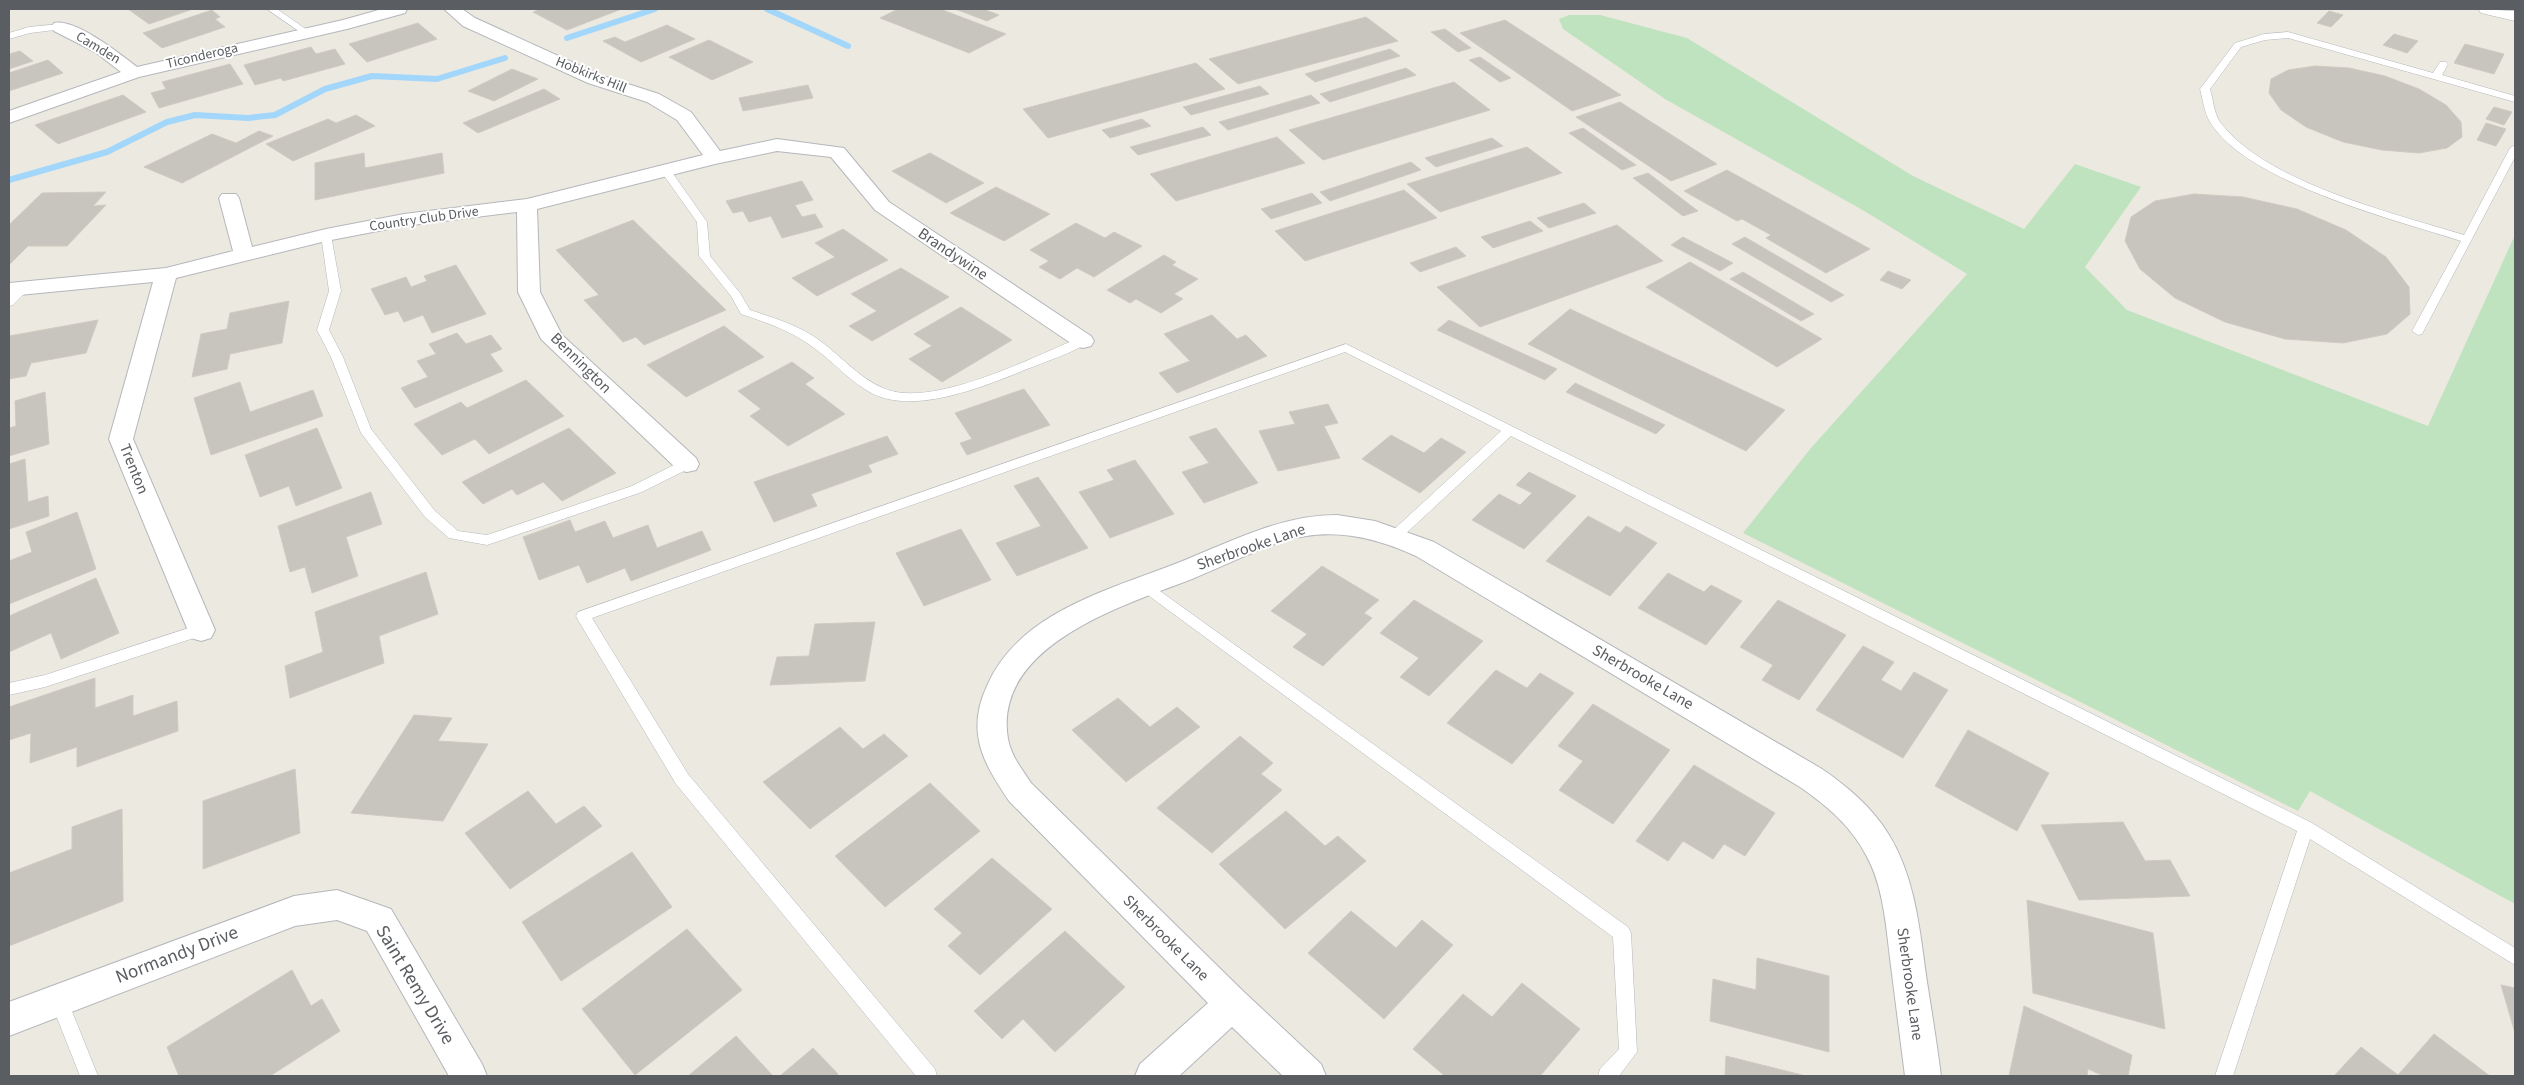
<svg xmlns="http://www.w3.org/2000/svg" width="2524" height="1085" viewBox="0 0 2524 1085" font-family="'Source Sans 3',sans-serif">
  <rect width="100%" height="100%" fill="#ece9e1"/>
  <path fill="#bfe3be" d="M1569,15H1600L1687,38L1913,176L2024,229L2075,164L2141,187L2085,267L2127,310L2428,426L2515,235V904L2310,791L2298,811L1743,533L1811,448L1967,274L1866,212L1665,99L1563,29L1559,19Z"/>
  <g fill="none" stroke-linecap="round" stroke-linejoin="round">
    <path stroke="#a2d6fb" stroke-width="6" d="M767,9L848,46
      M567,38L655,9
      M9,180L107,152L167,122L195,115L248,118L275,115L325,89L372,76L437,79L505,58"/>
  </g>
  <path fill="#c8c4be" stroke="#d0cbc0" d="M128,9H193L149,24Z
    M541,9H617L619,10L567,30L533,12Z
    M898,9H940L1006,34L969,53L880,18Z
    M955,9H983L999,15L987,21Z
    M212,10L220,17L215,19L225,27L162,48L143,33Z
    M2329,11L2343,15L2331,27L2317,23Z
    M1366,17L1398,41L1238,84L1209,59Z
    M1505,20L1621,95L1572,111L1460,33Z
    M418,23L437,39L367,62L349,44Z
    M667,25L695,39L641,62L603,41L615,37L625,42Z
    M1445,29L1471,48L1458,52L1431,32Z
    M2394,34L2418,41L2407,53L2383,45Z
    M709,40L753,62L712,80L669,57Z
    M2465,44L2504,54L2494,74L2454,63Z
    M311,47L316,54L335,49L345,64L283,81L281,78L255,85L244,65Z
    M1390,49L1400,56L1315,82L1305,74Z
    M20,51L33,61L9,69V54Z
    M1480,57L1511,78L1500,82L1469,60Z
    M48,60L63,73L9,91V73Z
    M1196,63L1225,89L1048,138L1023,109Z
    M230,64L243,84L159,108L151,93L166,89L162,82Z
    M2315,66L2349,68L2385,76L2419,89L2446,105L2461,122L2462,137L2447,148L2419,153L2382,150L2343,142L2306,127L2281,110L2269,93L2271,79L2288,70Z
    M1406,68L1416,75L1330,102L1320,94Z
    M512,69L538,79L494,101L468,91Z
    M1454,82L1490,110L1323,160L1289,130Z
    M808,85L813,98L743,111L739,98Z
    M1260,86L1269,94L1191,115L1183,107Z
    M544,89L560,99L478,133L463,123Z
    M123,95L146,112L58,144L35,125Z
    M1311,95L1320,103L1228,130L1219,122Z
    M1620,102L1717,164L1671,181L1576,117Z
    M2494,107L2512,112L2504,125L2486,119Z
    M356,115L375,126L293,161L266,144L328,119L336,123Z
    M1142,119L1151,126L1110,138L1102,130Z
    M2486,123L2506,129L2496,146L2477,140Z
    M1203,127L1211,135L1138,155L1130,147Z
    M1583,128L1636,165L1622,170L1569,133Z
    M259,131L273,136L182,183L144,167L212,134L236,143Z
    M1277,137L1305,163L1176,201L1150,174Z
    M1492,138L1503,146L1436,167L1425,158Z
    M1527,147L1562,173L1440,212L1407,184Z
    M364,153L365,168L442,153L444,173L315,200V163Z
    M930,153L984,183L946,203L892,171Z
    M1411,162L1421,170L1330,201L1320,192Z
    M1727,170L1870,249L1826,273L1766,238L1771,235L1742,219L1737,221L1684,191Z
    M1648,173L1698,211L1683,216L1633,178Z
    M802,181L813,200L795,205L802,217L815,214L823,227L782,238L771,216L749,222L743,211L733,213L726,201Z
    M996,187L1050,214L1004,241L950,213Z
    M1404,190L1437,218L1305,261L1275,231Z
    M106,192L93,206L106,205L67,246H28L9,265V225L42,193Z
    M1312,193L1322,203L1271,219L1261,209Z
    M2194,194L2243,197L2297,209L2346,230L2386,257L2409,287L2410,314L2387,334L2343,343L2285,339L2225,322L2175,298L2140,269L2125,241L2131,217L2155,201Z
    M1584,203L1596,213L1549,228L1537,218Z
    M633,220L726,310L644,345L636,337L623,342L584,300L599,295L556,250Z
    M1530,221L1543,231L1493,248L1481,237Z
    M1076,223L1105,238L1114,232L1142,246L1094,277L1077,268L1060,279L1039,267L1049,261L1030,250Z
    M1617,225L1663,261L1480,327L1437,287Z
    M843,229L888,260L817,296L792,278L835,257L815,243Z
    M1683,237L1733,263L1720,271L1671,245Z
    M1745,237L1844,295L1831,302L1732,244Z
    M1456,247L1466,256L1420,272L1410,263Z
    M1164,255L1176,262L1172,265L1198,279L1174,294L1183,299L1161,313L1136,299L1130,303L1107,290Z
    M1690,262L1822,339L1777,367L1646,287Z
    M456,265L486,314L432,333L423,315L404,322L398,311L385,315L371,289L406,277L411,287L427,281L424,276Z
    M901,268L949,297L872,341L849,326L877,311L851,294Z
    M1888,271L1911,280L1902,289L1880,280Z
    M1743,272L1814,314L1801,321L1730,279Z
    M289,301L282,343L230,354L227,369L192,377L201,334L227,329L230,313Z
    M961,307L1012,340L942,382L909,359L932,346L914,334Z
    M1570,309L1785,410L1746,451L1528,344Z
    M1212,315L1237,339L1246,335L1267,356L1177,393L1159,373L1190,361L1164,334Z
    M98,320L86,353L31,363L26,376L9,379V336Z
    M1449,320L1557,369L1545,380L1437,330Z
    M724,326L764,357L686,397L647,365Z
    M457,333L466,344L491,335L502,349L490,354L503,371L415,408L401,388L428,377L417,361L436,354L429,344Z
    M792,362L814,378L805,384L845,414L788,446L750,416L761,409L738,391Z
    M526,380L564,416L489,454L475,439L442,455L414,424L461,402L467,408Z
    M240,382L250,412L313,390L323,416L211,455L194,398Z
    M1575,383L1665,425L1656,434L1566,392Z
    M1024,389L1050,425L967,455L960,443L972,439L955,413Z
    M45,392L49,444L9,456V428L16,426L15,401Z
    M1328,404L1338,423L1324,426L1340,458L1278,471L1259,431L1295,424L1289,412Z
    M317,428L342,488L296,506L289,486L260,497L245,455Z
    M569,428L616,473L562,501L543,482L517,495L512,489L483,504L462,482Z
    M1216,428L1258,483L1204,503L1182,472L1209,463L1189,437Z
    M1391,435L1424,453L1441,438L1466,452L1420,493L1362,459Z
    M887,436L898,454L868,465L872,472L811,494L817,506L774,522L754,482Z
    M25,459L28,502L48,496L49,516L9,529V464Z
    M1135,460L1174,514L1110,538L1079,492L1114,480L1107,470Z
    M1529,472L1576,496L1524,549L1472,520L1499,494L1520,505L1532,493L1516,485Z
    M1038,477L1088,548L1017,576L996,543L1041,526L1014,486Z
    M371,492L382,524L346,537L358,576L312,593L305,567L290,572L278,526Z
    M77,512L96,569L9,604V561L32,552L26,532Z
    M1588,516L1620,533L1626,526L1657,543L1610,596L1546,561Z
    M570,520L575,532L605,521L613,538L648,525L657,548L702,531L711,550L631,581L625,568L587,583L579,565L539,580L523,537Z
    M961,529L991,580L924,606L896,553Z
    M1322,566L1379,600L1364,613L1372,618L1323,666L1293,647L1307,634L1271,611Z
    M426,572L438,614L379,636L384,663L290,698L285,666L323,652L315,612Z
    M1668,573L1704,592L1711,585L1742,601L1706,645L1638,608Z
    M96,578L119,633L61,659L51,633L9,652V616Z
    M1414,600L1483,641L1429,696L1400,677L1419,658L1380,633Z
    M1778,600L1846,635L1799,700L1762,680L1773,665L1740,647Z
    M875,622L865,681L770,685L777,657L809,656L815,624Z
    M1863,646L1894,662L1881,680L1901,691L1914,672L1948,690L1903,758L1816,710Z
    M1496,670L1527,688L1540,673L1574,693L1512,764L1447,723Z
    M95,678V708L133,695V716L177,701L178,731L77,767V747L30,763L31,733L9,740V707Z
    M1118,698L1150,727L1177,707L1200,727L1126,782L1072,730Z
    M1593,704L1670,750L1613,824L1559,790L1583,761L1558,746Z
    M414,715L452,718L438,741L488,744L443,821L351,813Z
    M840,727L863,749L884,734L908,756L810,829L763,782Z
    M1968,730L2049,773L2017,831L1935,786Z
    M1240,736L1273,763L1261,774L1282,790L1212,853L1157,808Z
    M1694,765L1775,813L1745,856L1724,844L1713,859L1683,841L1668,861L1636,841Z
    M295,769L300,833L203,869V801Z
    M930,783L980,831L885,907L835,856Z
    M528,791L556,824L584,806L602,826L510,889L465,833Z
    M122,809L123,901L9,946V873L72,849V827Z
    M1286,811L1325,846L1338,836L1366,861L1285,929L1219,864Z
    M2123,822L2145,861L2170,860L2190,896L2079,900L2041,825Z
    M632,852L672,907L561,981L522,922Z
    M992,858L1052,909L980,975L948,946L962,933L934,909Z
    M2027,900L2153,933L2165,1029L2033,993Z
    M1351,911L1396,948L1422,920L1453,945L1384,1019L1308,953Z
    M687,929L742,990L635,1075L582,1009Z
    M1065,931L1125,987L1055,1052L1023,1019L1002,1039L974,1011Z
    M1757,958L1829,976V1052L1710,1021L1713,979L1756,990Z
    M292,970L311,1006L322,999L340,1031L270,1076H179L167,1047Z
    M1522,983L1580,1029L1540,1076H1445L1413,1049L1463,994L1492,1017Z
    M2501,985L2515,988V1033Z
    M2024,1006L2132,1055L2128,1076H2104L2088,1069L2087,1076H2009Z
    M2434,1034L2490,1076H2334L2361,1047L2398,1075Z
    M736,1036L773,1076H688Z
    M813,1048L838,1074L836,1076H780Z
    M1726,1056L1806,1076H1725Z"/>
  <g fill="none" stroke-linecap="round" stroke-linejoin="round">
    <defs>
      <path id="lane" d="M267,9H277L310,32L303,34Z
        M60,24L63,25V29L30,33L9,39V33L29,27Z
        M2288,32L2433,73L2440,62H2446L2448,64L2442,75L2515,96V102L2288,38L2265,40L2241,47L2210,89C2213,99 2214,113 2220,122C2266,183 2393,213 2464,235L2510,148L2515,145V157L2422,334L2418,335L2412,331L2461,241C2395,220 2246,182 2210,122C2204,112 2203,100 2200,89L2235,43L2264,34Z
        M665,167L669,168L707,222L710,256L740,293L750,310C774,318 798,325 819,340C840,355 859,378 883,388C930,410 1033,357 1079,338L1083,337L1089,341C1082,350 1033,366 1020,372C980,388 915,414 873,394C850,382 832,360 810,345C789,330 765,322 741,314L731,296L699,256L697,222L660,170Z
        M326,232L331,235L341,291L329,330L343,357L371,429L435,511L458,531L487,535L632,486L682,461H692L694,464L692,467L642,492L487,545L449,538L425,517L361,433L331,357L317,330L329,291L321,235Z
        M25,284L29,285V289L13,305L9,306V297L21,285Z
        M1346,344L2312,823L2515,948V965L2310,839L2233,1076H2215L2297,831L1511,436L1400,539H1390L1388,536L1390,533L1501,431L1345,352L592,618L688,774L935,1069L937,1076H916L676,784L578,620L576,616L578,612Z
        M1146,581L1628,927L1631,933L1637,1052L1619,1076H1598L1600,1069L1619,1049L1613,937L1141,590L1139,586L1141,582Z
        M201,624L206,626L208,630L206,634L45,687L9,695V683L45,675Z
        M59,991L65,994L98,1076H80L50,1000L53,994Z"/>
      <path id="street" d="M382,9H407L405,13L347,29L139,77L9,123V111L121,72L95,52L54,31L52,27L54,23C75,18 120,54 137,67L343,20Z
        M444,9H462L475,18L600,75L659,94L691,112L720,151L777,139L844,148L889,202L1091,336L1094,341L1091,346L1083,348L1075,346L875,210L831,157L777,151L715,164L537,209L540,292L562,335L696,458L699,464L696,470L687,472L678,470L541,339L518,292L517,212L404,226L326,241L176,278L133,439L215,630L211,638L201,641L191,638L109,439L153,282L9,296V283L166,268L233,251L219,198L222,194H236L239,198L252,247L326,229L404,214L527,199L703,155L677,120L647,102L588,83L463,26Z
        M1337,515L1375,521L1434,542L1822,769C1848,787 1872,807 1889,835C1916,879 1920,933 1927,982C1932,1013 1937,1045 1941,1076H1905C1900,1037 1895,998 1890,958C1886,925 1883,885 1866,855C1851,826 1826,805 1800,787L1416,556C1370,535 1328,527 1280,542C1250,553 1221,567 1192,579C1125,605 992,645 1008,739C1011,756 1022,769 1031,783L1244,992L1321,1064L1326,1076H1283L1232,1027L1179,1076H1135L1140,1064L1208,1003L1009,801C997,783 983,762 979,741C975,722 979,703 987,686C1018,613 1108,590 1175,564C1228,543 1279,515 1337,515Z
        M337,890L391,909L482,1064L487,1076H449L367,931L337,920L295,926L9,1036V1002L294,896Z"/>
      <path id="secondary" d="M2478,9L2515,11V21L2481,13Z"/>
    </defs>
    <use href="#lane" stroke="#b4b7bb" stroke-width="1"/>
    <use href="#street" stroke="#b4b7bb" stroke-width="2"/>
    <use href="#secondary" stroke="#b3b6bb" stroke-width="1"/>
    <use href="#lane" fill="#fff" fill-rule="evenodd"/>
    <use href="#street" fill="#fff" fill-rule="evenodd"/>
    <use href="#secondary" fill="#fff" fill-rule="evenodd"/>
  </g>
  <g text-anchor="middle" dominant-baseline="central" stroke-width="4" stroke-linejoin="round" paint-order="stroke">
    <g font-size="14" fill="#5a5d61" stroke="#fff">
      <text transform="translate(98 48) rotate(31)">Camden</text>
      <text transform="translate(202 56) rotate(-13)">Ticonderoga</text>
      <text transform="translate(591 75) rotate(22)">Hobkirks Hill</text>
      <text transform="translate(424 219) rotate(-8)">Country Club Drive</text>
    </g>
    <g font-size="16" fill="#5a5d61" stroke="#fff">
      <text transform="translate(953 254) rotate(34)">Brandywine</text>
      <text transform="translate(581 363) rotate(45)">Bennington</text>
      <text transform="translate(134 469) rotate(68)">Trenton</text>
      <text transform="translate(1251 547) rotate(-19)">Sherbrooke Lane</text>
      <text transform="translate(1643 677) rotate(30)">Sherbrooke Lane</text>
      <text transform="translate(1166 938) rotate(45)">Sherbrooke Lane</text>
      <text transform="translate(1910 984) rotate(82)">Sherbrooke Lane</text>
    </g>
    <g font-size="19" fill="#5a5d61" stroke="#fff">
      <text transform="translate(177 955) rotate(-21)">Normandy Drive</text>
      <text transform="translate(415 985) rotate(59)">Saint Remy Drive</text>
    </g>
  </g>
  <rect width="2524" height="1085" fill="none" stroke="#5a5d61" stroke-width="20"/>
</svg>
